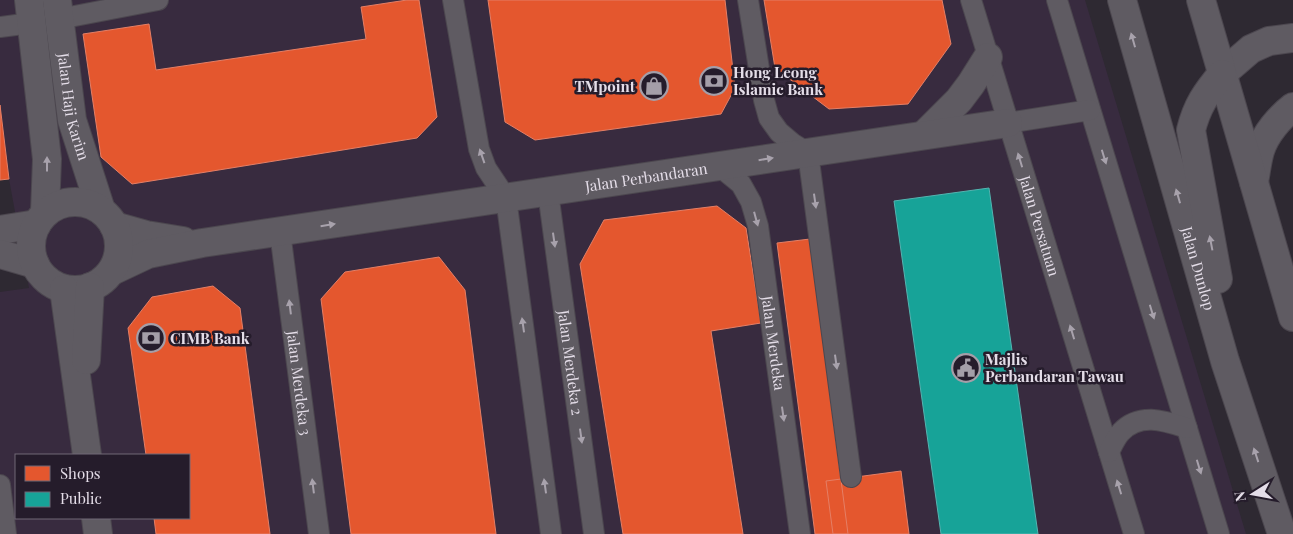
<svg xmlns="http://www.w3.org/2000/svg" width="1293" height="534" viewBox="0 0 1293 534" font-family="'Playfair Display',serif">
  <rect width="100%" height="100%" fill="#2e2932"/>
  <path fill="#382b3f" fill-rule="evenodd" d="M0,0H1085L1246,534H0V292L29,288L9,179L0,105ZM16,455H189V518H16Z"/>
  <path fill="#e4572e" stroke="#e47f66" d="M407,0H419L437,117L417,138L132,184L101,157L83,34L149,24L156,70L366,39L361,7Z
    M488,0H725L735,88L721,114L535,140L505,122Z
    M764,0H942L951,44L908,104L829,109L775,68Z
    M0,105L9,179L0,180Z
    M717,206L746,228L761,323L711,331L743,534H623L580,264L604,220Z
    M810,239L848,534H815L777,243Z
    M439,257L465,290L496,534H351L321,299L345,272Z
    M213,286L240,308L270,534H156L154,518H189V455H146L128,328L152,297Z
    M901,471L909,534H833L826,481Z"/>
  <path fill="#17a398" stroke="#54b4b0" d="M989,188L1038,534H941L894,201Z"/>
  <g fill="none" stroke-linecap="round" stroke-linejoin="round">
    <defs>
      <g id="service">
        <path d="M453,0L479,149L486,168L506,198L551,534"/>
        <path d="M748,0L764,100L769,118L779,132L792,143L808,153L851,477"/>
        <path id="s1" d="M971,0L1134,534"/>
        <path d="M1057,0L1219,534"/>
        <path d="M59,19L158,0"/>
        <path d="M0,27L31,23"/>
        <path d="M1008,123L1090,110"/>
        <path id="s2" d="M719,166L741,184L751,202L758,226L800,534"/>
        <path id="s3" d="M548,192L594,534"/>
        <path id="s4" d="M280,232L319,534"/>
        <path d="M1109,452C1112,446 1116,437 1121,432C1140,412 1165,421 1187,428"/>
        <path d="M0,485L6,534"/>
      </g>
      <g id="minor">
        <path d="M1222,74L1251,49L1269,41L1293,38"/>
        <path d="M924,135L959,100L971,84L988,57"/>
        <path d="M1254,182C1256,172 1257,161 1260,151C1265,134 1280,117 1293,107"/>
        <path d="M114,226L146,235L183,241"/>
        <path d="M0,230L37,224"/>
        <path d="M0,254L35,264"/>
        <path id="s5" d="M112,271L148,254L202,243L1008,123"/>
      </g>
      <g id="tertiary">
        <path d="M29,0L47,159L45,212"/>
        <path id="s6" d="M57,0L72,120L101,210"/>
        <circle cx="75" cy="246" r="44"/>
        <path d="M64,289L87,455"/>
        <path d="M86,360L90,287"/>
        <path d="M96,518L98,534"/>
      </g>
      <g id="secondary">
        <path id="s7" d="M1122,0L1225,361L1282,534"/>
        <path d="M1201,0L1293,317"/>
        <path d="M1218,279L1191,130C1197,106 1206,93 1222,74"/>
      </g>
    </defs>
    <use href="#service" stroke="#4c474f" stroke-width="22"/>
    <use href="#minor" stroke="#4c474f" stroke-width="30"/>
    <use href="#tertiary" stroke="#4c474f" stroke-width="30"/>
    <use href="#secondary" stroke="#4c474f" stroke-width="30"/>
    <use href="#service" stroke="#5f5b62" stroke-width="20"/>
    <use href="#minor" stroke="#5f5b62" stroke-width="28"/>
    <use href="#tertiary" stroke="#5f5b62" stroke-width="28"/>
    <use href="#secondary" stroke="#5f5b62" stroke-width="28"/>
  </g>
  <defs><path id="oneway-solid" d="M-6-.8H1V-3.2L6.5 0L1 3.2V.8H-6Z" transform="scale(1.25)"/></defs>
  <g fill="#a8a2ac">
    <use href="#oneway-solid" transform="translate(1133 40) rotate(-106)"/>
    <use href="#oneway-solid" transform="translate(482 156) rotate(-109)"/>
    <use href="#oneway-solid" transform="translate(1104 157) rotate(73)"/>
    <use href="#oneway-solid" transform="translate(766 159) rotate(-9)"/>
    <use href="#oneway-solid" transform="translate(1020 160) rotate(-107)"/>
    <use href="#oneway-solid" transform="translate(47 164) rotate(-90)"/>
    <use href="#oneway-solid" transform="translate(1178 196) rotate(-106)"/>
    <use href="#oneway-solid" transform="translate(815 201) rotate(82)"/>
    <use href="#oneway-solid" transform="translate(756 219) rotate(75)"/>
    <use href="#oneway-solid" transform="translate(328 225) rotate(-9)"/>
    <use href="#oneway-solid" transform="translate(554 240) rotate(82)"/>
    <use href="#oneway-solid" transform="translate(1211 243) rotate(-101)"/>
    <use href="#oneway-solid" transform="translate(290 307) rotate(-97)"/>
    <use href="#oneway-solid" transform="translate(1152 312) rotate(73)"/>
    <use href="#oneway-solid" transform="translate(523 325) rotate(-98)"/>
    <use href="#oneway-solid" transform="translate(1072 332) rotate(-107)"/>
    <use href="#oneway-solid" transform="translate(836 362) rotate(82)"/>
    <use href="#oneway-solid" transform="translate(783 414) rotate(82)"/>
    <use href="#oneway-solid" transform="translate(581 436) rotate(82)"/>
    <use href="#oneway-solid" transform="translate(1256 455) rotate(-108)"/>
    <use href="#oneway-solid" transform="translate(1199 467) rotate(73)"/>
    <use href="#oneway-solid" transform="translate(313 486) rotate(-97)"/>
    <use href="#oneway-solid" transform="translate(545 486) rotate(-98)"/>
    <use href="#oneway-solid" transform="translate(1119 487) rotate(-107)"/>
  </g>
  <defs>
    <symbol id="bank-ring" viewBox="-11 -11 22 22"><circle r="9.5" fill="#251c2b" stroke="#a49ea8" stroke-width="1.5"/><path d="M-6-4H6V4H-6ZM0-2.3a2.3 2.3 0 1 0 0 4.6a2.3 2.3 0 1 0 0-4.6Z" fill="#a49ea8"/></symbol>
    <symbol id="shop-ring" viewBox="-11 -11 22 22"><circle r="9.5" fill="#251c2b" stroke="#a49ea8" stroke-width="1.5"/><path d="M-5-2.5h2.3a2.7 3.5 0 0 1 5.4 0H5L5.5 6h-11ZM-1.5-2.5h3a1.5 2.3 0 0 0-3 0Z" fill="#a49ea8"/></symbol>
    <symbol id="civic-ring" viewBox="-11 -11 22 22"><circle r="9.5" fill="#251c2b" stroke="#a49ea8" stroke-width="1.5"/><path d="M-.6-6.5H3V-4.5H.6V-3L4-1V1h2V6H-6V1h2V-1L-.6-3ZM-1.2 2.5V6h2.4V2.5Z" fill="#a49ea8"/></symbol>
  </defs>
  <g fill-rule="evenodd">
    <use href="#bank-ring" x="698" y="65" width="32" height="32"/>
    <use href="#shop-ring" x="638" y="70" width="32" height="32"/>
    <use href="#bank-ring" x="135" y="322" width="32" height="32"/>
    <use href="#civic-ring" x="950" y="352" width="32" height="32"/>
  </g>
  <g text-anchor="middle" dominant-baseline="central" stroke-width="5" stroke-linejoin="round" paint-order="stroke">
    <g font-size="15" font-weight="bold" fill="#e4dde8" stroke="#251c2b" text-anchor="start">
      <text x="733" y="72">Hong Leong<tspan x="733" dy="17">Islamic Bank</tspan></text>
      <text x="635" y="86" text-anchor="end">TMpoint</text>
      <text x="170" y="338">CIMB Bank</text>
      <text x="985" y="359">Majlis<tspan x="985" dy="17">Perbandaran Tawau</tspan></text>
    </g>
    <g font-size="15" fill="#e4dde8" stroke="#251c2b">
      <text stroke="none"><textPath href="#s6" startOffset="108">Jalan Haji Karim</textPath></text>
      <text stroke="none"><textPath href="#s5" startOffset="544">Jalan Perbandaran</textPath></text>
      <text stroke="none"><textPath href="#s1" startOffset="236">Jalan Persatuan</textPath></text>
      <text stroke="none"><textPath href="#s7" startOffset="279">Jalan Dunlop</textPath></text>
      <text stroke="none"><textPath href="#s2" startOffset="192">Jalan Merdeka</textPath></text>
      <text stroke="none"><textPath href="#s3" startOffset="172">Jalan Merdeka 2</textPath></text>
      <text stroke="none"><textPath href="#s4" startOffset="152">Jalan Merdeka 3</textPath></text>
    </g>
  </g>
  <rect x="15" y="454" width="175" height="65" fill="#251c2b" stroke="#716977"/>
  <rect x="25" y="466" width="25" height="15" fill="#e4572e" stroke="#716977"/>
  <text x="60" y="479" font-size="15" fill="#e4dde8">Shops</text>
  <rect x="25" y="492" width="25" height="15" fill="#17a398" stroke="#716977"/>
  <text x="60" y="504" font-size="15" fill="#e4dde8">Public</text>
  <g transform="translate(1253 494) rotate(259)" stroke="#251c2b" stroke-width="4" paint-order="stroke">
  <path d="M0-4L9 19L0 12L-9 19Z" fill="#e4dde8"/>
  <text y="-8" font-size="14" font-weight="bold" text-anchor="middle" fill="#e4dde8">N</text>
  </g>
</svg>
